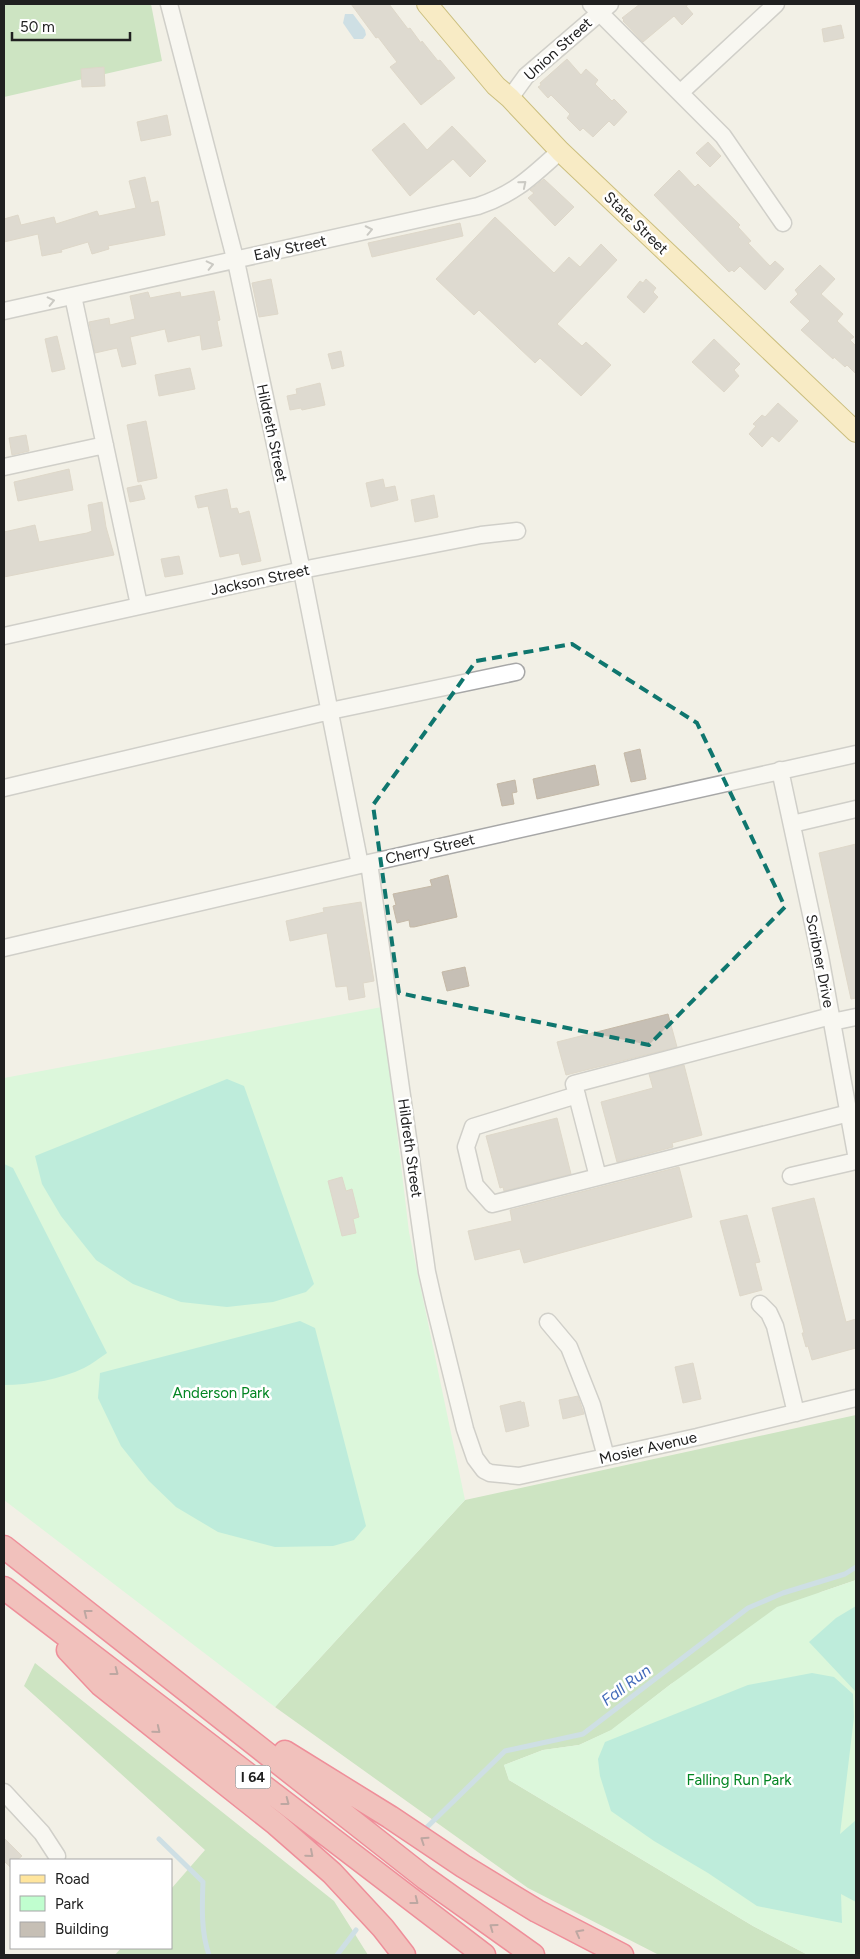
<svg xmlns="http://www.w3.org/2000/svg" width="860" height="1959" viewBox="0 0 860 1959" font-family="Figtree,sans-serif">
  <rect width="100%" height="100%" fill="#f2f0e6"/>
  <path fill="#9fd497" d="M4,4H151L162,61L4,97Z
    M856,1415V1580L821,1592L671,1684L612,1730L579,1745L543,1750L504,1765L509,1780L753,1926L808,1955H659L528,1888L275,1707L465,1500Z
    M35,1663L334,1901L368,1955H115L121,1948H171V1889L205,1850L24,1686Z"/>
  <path fill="#c0fecf" d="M382,1007L409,1232L465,1500L275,1707L4,1500V1078Z
    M856,1580V1955H808L753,1926L509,1780L504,1765L543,1750L579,1745L611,1730L671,1684L777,1607Z"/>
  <path fill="#7ee7cf" d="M227,1079L244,1086L314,1284L306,1292L273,1302L227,1307L181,1302L133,1284L96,1260L61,1216L42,1184L35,1156Z
    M4,1164L13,1168L107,1353C99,1358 92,1364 84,1368C61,1379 29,1385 4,1385Z
    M300,1321L315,1328L366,1526L354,1540L333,1546L275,1547L218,1532L176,1507L149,1481L121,1446L98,1398L100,1373Z
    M856,1606V1692L809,1642L836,1618Z
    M812,1673L834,1677L853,1694L854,1717L840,1834L856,1820V1902L841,1894L842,1923L757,1906L708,1873L654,1841L611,1811L600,1776L598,1759L605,1742L748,1685Z"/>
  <path fill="#a3cae3" d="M345,14H353L365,30L366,35L363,39H354L343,23Z"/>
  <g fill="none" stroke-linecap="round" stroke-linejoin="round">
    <path stroke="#a3cae3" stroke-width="5" d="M423,1831L505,1751L583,1734L748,1608L783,1593L845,1574L856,1567
      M159,1839L203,1882C202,1907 201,1932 209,1955
      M337,1955L356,1930"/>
  </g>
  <path fill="#c6bfb5" stroke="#c5b9a7" d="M351,4H389L408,29L410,28L421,43L422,41L438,61L440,60L455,78L421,105L390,67L397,62L378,37L376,38Z
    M640,4H689L686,6L693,14L682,25L674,16L643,42L623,21L624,20L622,18Z
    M841,25L844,38L824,42L822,29Z
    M567,59L581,75L586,69L598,80L595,84L612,101L614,99L627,112L614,126L609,121L593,137L583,128L580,131L567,118L570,114L551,95L548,98L538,87L541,85L540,83Z
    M104,67L105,86L82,87L81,69Z
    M167,115L171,135L141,141L137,122Z
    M404,123L427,150L452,126L486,161L470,177L453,159L410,196L372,150Z
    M708,142L721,156L710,167L696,153Z
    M679,170L695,187L698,184L740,225L738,227L751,241L748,243L770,266L775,261L784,269L765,290L740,266L734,272L732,270L729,272L654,195Z
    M145,177L151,203L158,201L165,235L108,246L109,249L92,254L88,242L61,250L62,252L42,256L38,234L4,242V219L18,215L21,225L54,217L56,224L97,211L99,216L136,208L129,181Z
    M544,179L574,207L555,226L528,198L534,193L530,190Z
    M495,217L554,273L569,257L580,267L601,244L617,260L557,324L582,346L586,342L611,365L581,396L540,358L535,363L479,310L474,315L436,279Z
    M460,223L463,236L372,257L368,243Z
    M820,265L835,279L821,294L843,314L837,321L854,337L850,340L856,346V374L847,365L845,367L834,357L833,359L801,330L810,321L790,302L798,294L795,290Z
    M271,279L278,314L259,317L252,283Z
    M646,279L656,288L653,292L658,297L644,313L627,297L640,281L643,283Z
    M214,291L220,320L217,321L222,346L202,350L200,335L168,342L165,329L130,337L136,364L122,367L117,348L95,353L89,322L109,318L110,325L135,319L130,296L148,292L150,298L180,292L181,297Z
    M57,336L65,369L52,372L45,339Z
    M714,339L740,364L734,370L739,376L724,392L692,362Z
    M341,351L344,366L332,369L328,354Z
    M190,368L195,389L159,396L155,375Z
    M320,383L325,405L302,410L301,408L290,410L287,396L297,394L296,389Z
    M778,403L798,421L779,442L772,436L762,447L749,434L756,426L753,424L762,415L765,417Z
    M146,421L157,478L138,482L127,425Z
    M26,435L29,451L12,455L9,438Z
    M69,469L73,490L18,501L14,482Z
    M383,479L385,488L395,486L398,500L371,507L366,483Z
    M141,485L145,499L130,502L127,488Z
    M227,489L231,509L237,508L239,514L249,511L261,561L242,565L239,553L220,557L208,506L198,508L195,496Z
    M434,495L438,517L415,522L411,500Z
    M102,502L106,527L114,555L4,577V532L35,525L39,542L87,533L92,531L88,505Z
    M179,556L183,574L165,577L161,559Z
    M640,749L646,779L631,782L624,753Z
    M595,765L599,785L537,799L533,779Z
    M515,780L517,792L512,793L514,804L502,806L497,784Z
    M856,844V998L851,999L819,853Z
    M448,875L457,917L414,927H410L409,920L397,923L393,906L396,905L393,894L432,886L430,880Z
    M361,902L374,981L363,983L365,997L349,1000L347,986L336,987L327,933L290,941L286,921L324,912L323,908Z
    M465,967L469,986L447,991L442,972Z
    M668,1014L677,1047L566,1075L557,1042Z
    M684,1065L702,1135L672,1143L673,1147L617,1162L601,1102L653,1088L649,1074Z
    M557,1118L571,1174L504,1191L503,1187L500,1188L486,1136Z
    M679,1167L692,1217L524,1263L520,1249L475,1260L468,1231L512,1221L510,1210Z
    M342,1177L346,1191L352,1189L359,1217L353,1219L356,1233L342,1236L328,1181Z
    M814,1198L846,1322L856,1319V1348L812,1360L808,1346L806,1347L802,1333H804L772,1208Z
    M747,1215L760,1262L755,1263L762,1290L740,1296L720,1221Z
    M693,1363L701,1399L683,1403L675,1367Z
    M578,1396L584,1414L563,1419L559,1400Z
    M521,1401V1403L524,1402L529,1426L506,1432L500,1406Z
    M4,1838L22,1856L17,1860H11L10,1867L4,1861Z"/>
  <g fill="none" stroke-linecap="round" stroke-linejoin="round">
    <defs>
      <path id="minor" d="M169,4L237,266L302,571L360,865
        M591,4L723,136L783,223
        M680,93L776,4
        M510,98L526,76L610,4
        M73,296L139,605
        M4,311L478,206C516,193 531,177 560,151
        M4,467L105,445
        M4,636L307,569L481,535L517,531
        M780,770L820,956L856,1154
        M4,788L330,711L516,672
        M792,824L856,809
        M369,863L427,1272L434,1303L465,1429L475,1458L484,1470L490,1473L519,1476L697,1437L856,1398
        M4,948L360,865L856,754
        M831,1016L574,1084L598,1177L849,1113
        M832,1022L856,1017
        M577,1095L473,1127L466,1147L475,1185L492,1204L598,1177
        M791,1176L856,1161
        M760,1304L769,1313L775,1326L796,1413
        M548,1322L569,1347L592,1405L606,1457
        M4,1792L42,1833L57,1856"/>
      <path id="major" d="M427,4L496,86L510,98L560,151L856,432"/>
      <path id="highway" d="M4,1547L425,1878L533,1955
        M4,1588L484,1955
        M68,1650L101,1685L276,1824L332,1873L383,1928L404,1955
        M285,1752L390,1817L463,1866L537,1911L622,1955"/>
    </defs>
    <use href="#minor" stroke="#a7a7a7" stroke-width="19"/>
    <use href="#major" stroke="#9c8200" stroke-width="22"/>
    <use href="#highway" stroke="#eb183e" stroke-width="25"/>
    <use href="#minor" stroke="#fff" stroke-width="16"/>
    <use href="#major" stroke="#ffe59d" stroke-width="20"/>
    <use href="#highway" stroke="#ef888a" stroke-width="22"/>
  </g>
  <defs><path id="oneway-chevron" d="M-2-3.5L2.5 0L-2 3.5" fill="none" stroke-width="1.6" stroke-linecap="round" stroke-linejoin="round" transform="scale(1.25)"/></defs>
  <g stroke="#9b9b9b">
    <use href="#oneway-chevron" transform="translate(523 184) rotate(-40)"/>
    <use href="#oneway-chevron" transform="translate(369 230) rotate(-12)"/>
    <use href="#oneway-chevron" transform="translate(210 265) rotate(-13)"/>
    <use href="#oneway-chevron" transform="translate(51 301) rotate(-13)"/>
  </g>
  <g stroke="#7d4f50">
    <use href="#oneway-chevron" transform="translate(87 1613) rotate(-142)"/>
    <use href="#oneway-chevron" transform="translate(115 1672) rotate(37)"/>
    <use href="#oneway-chevron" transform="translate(157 1730) rotate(39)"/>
    <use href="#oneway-chevron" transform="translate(286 1802) rotate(37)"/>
    <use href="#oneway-chevron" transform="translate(424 1840) rotate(-146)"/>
    <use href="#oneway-chevron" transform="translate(310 1854) rotate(41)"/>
    <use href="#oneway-chevron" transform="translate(415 1901) rotate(38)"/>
    <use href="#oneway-chevron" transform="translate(493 1927) rotate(-144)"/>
    <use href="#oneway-chevron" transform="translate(579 1933) rotate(-152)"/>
  </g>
  <path d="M0 0H860V1959H0ZM572,644L697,723L785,907L649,1045L399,993L373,805L476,661Z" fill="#f2f0e6" fill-opacity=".55" fill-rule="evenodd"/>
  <path fill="none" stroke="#0f766e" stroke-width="4" stroke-dasharray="10 6" stroke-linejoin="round" d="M572,644L697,723L785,907L649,1045L399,993L373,805L476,661Z"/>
  <g text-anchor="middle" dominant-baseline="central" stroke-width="5" stroke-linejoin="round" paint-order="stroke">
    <rect fill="#fff" stroke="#636363" stroke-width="1" x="235.5" y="1765.5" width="35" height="23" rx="4"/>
    <g font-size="14" font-weight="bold" fill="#202020">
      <text x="253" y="1777">I 64</text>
    </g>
    <g font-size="15" fill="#202020" stroke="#fff">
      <text transform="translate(558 49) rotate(-42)">Union Street</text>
      <text transform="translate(636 223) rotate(44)">State Street</text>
      <text transform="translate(290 248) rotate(-12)">Ealy Street</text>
      <text transform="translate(272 433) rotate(78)">Hildreth Street</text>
      <text transform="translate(260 580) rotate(-12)">Jackson Street</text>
      <text transform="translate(430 849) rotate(-13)">Cherry Street</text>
      <text transform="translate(820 961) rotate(79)">Scribner Drive</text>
      <text transform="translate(410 1148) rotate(82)">Hildreth Street</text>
      <text transform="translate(648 1448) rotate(-13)">Mosier Avenue</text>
    </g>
    <g font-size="15" fill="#038522" stroke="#fff">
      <text x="221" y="1393">Anderson Park</text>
      <text x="739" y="1780">Falling Run Park</text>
    </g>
    <g font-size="16" font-style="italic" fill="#436bba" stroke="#fff">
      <text transform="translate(626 1685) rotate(-37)">Fall Run</text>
    </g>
  </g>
  <rect width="860" height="1959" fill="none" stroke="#202020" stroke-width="10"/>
  <rect x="10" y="1859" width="162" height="90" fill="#ffffff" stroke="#a6a6a6"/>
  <rect x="20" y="1875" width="25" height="8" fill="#ffe59d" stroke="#a6a6a6"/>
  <text x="55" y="1884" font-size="15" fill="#202020">Road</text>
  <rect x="20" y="1896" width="25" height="15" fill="#c0fecf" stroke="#a6a6a6"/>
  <text x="55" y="1909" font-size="15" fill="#202020">Park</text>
  <rect x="20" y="1922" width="25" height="15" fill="#c6bfb5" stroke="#a6a6a6"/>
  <text x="55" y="1934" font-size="15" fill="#202020">Building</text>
  <path d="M12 32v8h118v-8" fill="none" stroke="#202020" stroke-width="2.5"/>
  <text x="20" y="32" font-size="15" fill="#202020" stroke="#ffffff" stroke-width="4" paint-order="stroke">50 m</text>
</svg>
